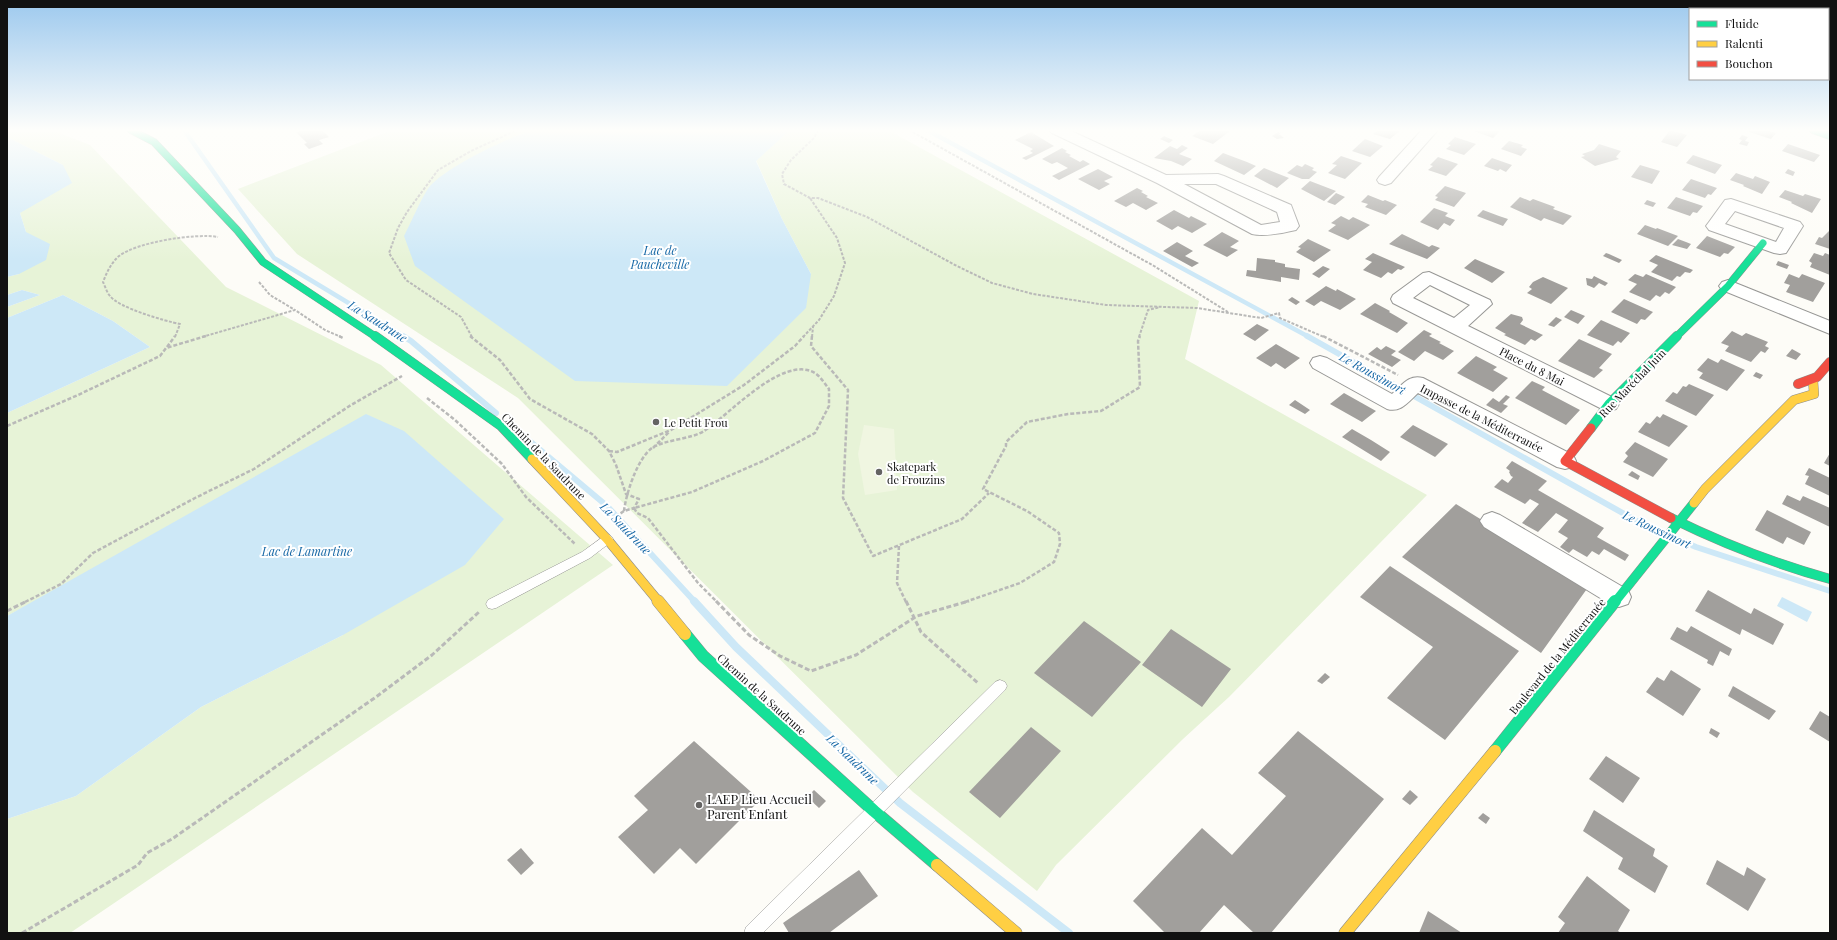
<svg xmlns="http://www.w3.org/2000/svg" width="1837" height="940" viewBox="0 0 1837 940" font-family="'Playfair Display',serif">
  <rect width="100%" height="100%" fill="#fdfcf7"/>
  <path fill="#e7f3d7" d="M7,130H52L90,145L226,287L381,365L613,565L70,933H7V819L76,796L201,707L343,635L30,604L7,616V413L150,347L113,321L63,295L7,318V307L40,295L22,290L7,295V277L19,274L26,232L20,213L63,165L7,137Z
    M392,130H533L517,135L811,274L782,219L756,160L790,130H888L1199,301L1185,359L1427,495L1229,697L1183,739L1056,865L1037,891L913,792L518,398L297,254L238,189Z"/>
  <path fill="#f0f6e1" d="M864,425L894,429L897,490L865,495L858,454Z"/>
  <path fill="#cde8f7" d="M533,130H790L756,161L782,219L811,274L806,308L727,386L575,381L415,266L404,236C411,223 422,196 430,186C448,166 507,138 533,130Z
    M7,137L63,165L72,183L20,213L26,232L50,244L46,260L19,274L7,277Z
    M22,290L40,295L7,307V295Z
    M63,295L113,321L150,347L7,413V318Z
    M366,414L404,431L504,519L465,565L343,635L201,707L76,796L7,819V616Z
    M1782,597L1812,612L1807,622L1777,606Z"/>
  <g fill="none" stroke-linecap="round" stroke-linejoin="round">
    <path stroke="#cde8f7" stroke-width="4.5" d="M184,130L274,258L405,337
      M927,130L1309,337"/>
    <path stroke="#cde8f7" stroke-width="6" d="M403,336L411,341L496,413
      M1307,336L1644,525L1696,547L1830,591
      M513,427L607,506L695,602"/>
    <path stroke="#cde8f7" stroke-width="8" d="M694,601L736,647L900,803L1069,933"/>
  </g>
  <path fill="#a19f9c" d="M304,130H322L329,137L319,140L323,144L309,149L304,144L307,143L296,132Z
    M1201,130H1228L1230,131L1213,144L1192,136Z
    M1378,130H1401L1390,139L1373,134Z
    M1471,130H1501L1493,138Z
    M1670,130L1687,135L1677,147L1661,142Z
    M1747,130H1766L1776,133L1771,139L1746,131Z
    M1031,132L1054,146L1026,160L1022,158L1033,153L1030,151L1033,149L1015,140Z
    M1278,132L1281,133L1279,134L1284,138L1277,139L1272,136Z
    M1742,135L1748,137L1745,141L1749,142L1747,146L1739,144L1742,140L1739,139Z
    M1164,136L1173,140L1169,143L1160,139Z
    M1455,137L1476,144L1464,155L1446,149L1451,145L1448,144Z
    M1365,139L1383,146L1370,157L1352,151Z
    M1509,141L1523,145L1521,147L1527,149L1521,156L1501,149Z
    M1599,144L1621,151L1616,157L1619,159L1595,166L1581,157L1585,156L1582,154L1594,150Z
    M1788,144L1820,155L1814,162L1782,151Z
    M1182,145L1188,148L1179,154L1192,159L1183,166L1171,161L1154,158L1170,146L1177,149Z
    M1062,148L1067,151L1065,152L1071,155L1069,156L1080,162L1083,160L1090,164L1059,180L1052,176L1068,168L1057,162L1052,164L1042,159Z
    M1223,153L1247,162L1256,166L1244,175L1214,161Z
    M1693,155L1722,165L1715,174L1707,171L1686,163Z
    M1341,156L1362,163L1345,179L1328,173L1337,165L1332,164Z
    M1438,157L1458,164L1446,176L1428,170L1433,166L1430,165Z
    M1492,158L1512,165L1506,172L1500,169L1498,171L1484,166Z
    M1305,164L1314,168L1312,170L1317,172L1309,179H1302L1287,173L1297,165L1302,167Z
    M1640,165L1660,171L1652,184L1631,177Z
    M1264,168L1289,178L1277,188L1254,176Z
    M1098,169L1113,177L1104,181L1110,184L1099,190L1078,179Z
    M1788,169L1795,172L1793,176L1785,173Z
    M1736,173L1753,179L1755,176L1770,182L1762,194L1743,186L1744,185L1730,180Z
    M1691,179L1717,188L1711,195L1708,194L1705,198L1682,190Z
    M1310,181L1336,191L1324,201L1301,189Z
    M1445,186L1466,193L1454,207L1435,200L1438,197L1435,196Z
    M1137,188L1143,191L1141,192L1148,196L1146,197L1158,203L1146,210L1133,203L1126,207L1114,201Z
    M1785,190L1803,196L1805,194L1821,199L1812,213L1791,203L1792,202L1779,197Z
    M1336,193L1345,197L1335,205L1327,202Z
    M1368,195L1383,201L1385,200L1397,205L1386,215L1365,207L1368,204L1361,202Z
    M1520,197L1530,201L1533,199L1555,207L1553,209L1572,216L1563,225L1544,218L1541,221L1510,207Z
    M1676,197L1703,206L1697,213L1693,212L1690,216L1667,208Z
    M1647,200L1656,203L1653,207L1644,204Z
    M1434,208L1448,213L1445,216L1455,220L1450,226L1444,223L1438,230L1420,222Z
    M1174,210L1189,218L1191,216L1207,224L1192,233L1178,226L1172,230L1156,221Z
    M1483,210L1499,216L1508,219L1503,226L1477,216Z
    M1341,216L1349,220L1353,217L1370,225L1348,240L1328,231L1336,225L1331,223Z
    M1645,225L1656,229L1657,228L1678,236L1668,246L1637,234Z
    M1830,230V249L1815,244L1819,237L1822,238Z
    M1222,232L1239,241L1230,247L1238,250L1227,257L1203,245Z
    M1402,234L1429,247L1432,245L1440,248L1427,259L1389,244Z
    M1707,236L1735,247L1728,254L1724,253L1720,257L1696,248Z
    M1308,239L1331,250L1314,262L1296,252L1301,248L1298,247Z
    M1678,239L1686,242L1691,244L1687,249L1672,245Z
    M1177,242L1193,251L1185,256L1199,263L1192,267L1163,251Z
    M1373,253L1405,267L1401,270L1398,269L1392,274L1388,272L1381,278L1363,270L1372,262L1365,259Z
    M1606,253L1609,254L1622,260L1619,263L1603,256Z
    M1814,253L1823,256L1825,253L1830,255V275L1810,267L1812,263L1809,261Z
    M1656,255L1693,270L1690,273L1685,272L1680,277L1677,276L1672,281L1651,272L1658,265L1649,261Z
    M1257,258L1275,260V262L1285,264V267L1300,269L1299,280L1281,277V282L1246,276L1247,270L1256,271Z
    M1475,259L1505,272L1492,283L1464,268Z
    M1778,261L1789,265L1787,269L1776,265Z
    M1323,266L1330,269L1319,278L1312,274Z
    M1635,274L1643,277L1646,274L1676,287L1669,294L1665,292L1660,297L1656,295L1650,301L1629,292L1637,284L1628,280Z
    M1789,274L1799,278L1802,274L1825,283L1813,302L1786,292L1790,285L1784,283Z
    M1594,276L1608,283L1605,286L1599,283L1594,288L1587,285L1586,278L1592,279Z
    M1543,277L1568,288L1551,304L1527,293L1532,289L1529,287L1533,282Z
    M1326,286L1336,291L1337,289L1356,299L1340,310L1321,301L1314,306L1305,301Z
    M1292,297L1300,302L1296,305L1288,300Z
    M1624,299L1653,312L1645,320L1641,319L1637,324L1611,312Z
    M1375,303L1390,311L1389,312L1408,323L1397,333L1360,314Z
    M1571,310L1585,316L1578,324L1564,317Z
    M1511,314L1522,317L1523,320L1520,324L1543,335L1535,341L1531,339L1525,345L1504,335L1506,334L1495,328Z
    M1556,317L1562,320L1554,327L1548,325Z
    M1601,320L1630,333L1621,343L1618,341L1613,346L1587,335Z
    M1257,324L1269,330L1255,341L1243,334Z
    M1424,330L1432,334L1429,336L1441,342L1439,343L1454,351L1443,360L1425,351L1414,361L1398,352Z
    M1732,331L1742,336L1746,333L1768,342L1765,346L1769,348L1765,353L1761,351L1751,362L1725,351L1729,346L1721,343Z
    M1579,339L1612,354L1599,368L1603,370L1594,378L1558,361Z
    M1276,344L1300,358L1285,369L1276,363L1271,367L1256,358Z
    M1386,346L1396,351L1391,355L1401,360L1392,367L1368,354L1377,347L1381,350Z
    M1792,349L1801,354L1796,360L1786,356Z
    M1476,356L1497,367L1493,370L1508,378L1493,392L1457,373Z
    M1708,358L1718,363L1721,359L1745,370L1727,391L1699,378L1703,373L1697,370Z
    M1756,372L1763,375L1760,379L1753,376Z
    M1532,381L1545,387L1542,390L1580,410L1566,425L1515,398Z
    M1689,384L1714,395L1696,416L1665,401L1673,392L1677,394L1683,386L1686,387Z
    M1344,393L1376,411L1362,422L1330,404Z
    M1506,395L1510,397L1503,404L1508,406L1501,413L1486,405L1493,398L1499,402Z
    M1295,400L1310,410L1305,414L1289,405Z
    M1663,414L1688,426L1669,447L1638,432L1646,422L1650,424L1657,416L1660,418Z
    M1413,425L1448,444L1435,457L1400,437Z
    M1352,429L1371,440L1390,452L1381,461L1342,437Z
    M1635,442L1668,459L1653,477L1623,462L1628,456L1625,453Z
    M1830,453V466L1824,463Z
    M1512,461L1547,481L1538,490L1604,528L1597,537L1629,555L1625,561L1604,549L1599,555L1592,551L1587,557L1573,549L1569,553L1560,547L1568,538L1558,532L1568,520L1556,513L1538,532L1522,523L1539,504L1530,499L1525,504L1494,487L1502,479L1508,483L1513,477L1511,476L1509,472L1510,471L1506,468Z
    M1809,468L1830,478V496L1805,484L1809,476L1805,475Z
    M1632,471L1640,476L1638,480L1628,475Z
    M1787,495L1800,501L1803,496L1830,508V527L1782,504Z
    M1456,504L1589,586L1541,653L1402,557Z
    M1767,510L1811,532L1804,545L1787,537L1783,544L1755,530Z
    M1390,566L1519,651L1445,740L1387,698L1433,647L1360,597Z
    M1708,590L1751,614L1754,608L1784,624L1773,645L1742,629L1740,635L1695,611Z
    M1084,621L1141,662L1092,717L1034,673Z
    M1691,626L1732,649L1729,656L1720,651L1713,666L1707,663L1708,660L1670,639L1677,627L1687,632Z
    M1171,629L1231,669L1202,707L1142,665Z
    M1671,670L1701,689L1683,716L1646,692L1657,677L1664,681Z
    M1325,673L1330,677L1322,684L1317,681Z
    M1733,686L1776,711L1769,720L1728,696Z
    M1820,711L1830,717V742L1809,729Z
    M1031,727L1061,751L1000,818L969,792Z
    M1711,728L1720,733L1717,738L1709,733Z
    M1298,731L1384,799L1271,933H1254L1224,905L1199,933H1165L1133,901L1202,828L1232,855L1286,796L1258,773Z
    M694,741L760,800L696,864L680,848L654,874L618,837L648,810L634,796Z
    M1606,756L1640,778L1623,803L1589,779Z
    M814,790L826,801L819,808L807,797Z
    M1410,790L1418,797L1410,805L1402,799Z
    M1594,810L1655,849L1653,856L1668,866L1655,893L1618,869L1623,858L1583,831Z
    M1483,813L1490,818L1486,824L1478,818Z
    M521,848L534,863L521,875L507,860Z
    M1717,860L1744,876L1747,867L1766,879L1748,911L1706,884Z
    M859,870L878,896L829,933H789L783,923Z
    M1587,876L1630,910L1618,931L1621,933H1558L1565,923L1558,917Z
    M1428,911L1462,933H1419Z"/>
  <g fill="none" stroke-linecap="round" stroke-linejoin="round">
    <defs>
      <path id="lane" d="M607,534L611,536L613,539L611,542L590,558L496,608L492,609L488,608L486,604L488,600L582,552Z
        M1000,680L1005,682L1007,686L1005,690L763,933H744L746,927L995,682Z"/>
      <path id="street" d="M1049,130H1069L1166,175L1218,174L1224,176L1291,205L1299,226L1296,230C1283,233 1265,237 1252,234L1157,183L1052,133ZM1184,184H1216L1277,212L1280,222L1261,225Z
        M1422,130H1438L1391,183L1385,185L1379,183L1377,180L1379,177Z
        M1731,199L1800,222L1803,226L1786,253L1780,254L1774,253L1709,230L1706,226L1709,222L1725,200ZM1735,211L1784,228L1776,242L1725,224Z
        M1429,272L1490,300L1492,304L1468,326L1616,399L1619,404L1616,409L1609,411L1602,409L1393,303L1391,299L1393,295L1423,273ZM1430,285L1470,305L1454,318L1413,298Z
        M1728,280L1830,321V334L1722,290L1719,286L1722,282Z
        M1320,356L1327,358L1392,394C1402,385 1409,374 1423,378L1573,455L1576,461L1573,467L1565,469L1557,467L1418,393C1408,402 1401,413 1387,409L1313,368L1310,363L1313,358Z
        M1492,512L1500,515L1628,590L1631,597L1628,604L1619,607L1610,604L1484,527L1480,521L1484,515Z"/>
      <path id="fast-far2" d="M131,130L154,142L237,230L263,262L376,337
        M1813,130L1830,136
        M1676,337L1728,286L1763,243"/>
      <path id="fast-far1" d="M375,336L501,426L532,459
        M1591,428L1609,404L1677,336
        M1671,518C1722,543 1775,564 1830,579
        M1615,602L1694,503"/>
      <path id="fast" d="M685,634L703,656L874,811L937,865
        M1495,751L1615,601"/>
      <path id="slow-far1" d="M532,459L607,539L659,602
        M1694,503L1705,489L1794,400L1814,394L1813,380"/>
      <path id="slow" d="M658,601L685,634
        M937,865L1016,933
        M1345,933L1495,751"/>
      <path id="jam" d="M1798,384L1817,377L1830,362
        M1591,428L1565,461L1671,518"/>
    </defs>
    <use href="#lane" stroke="#979795" stroke-width="1"/>
    <use href="#street" stroke="#979795" stroke-width="2"/>
    <use href="#fast-far2" stroke="#8e8d8b" stroke-width="8"/>
    <use href="#fast-far1" stroke="#8e8d8b" stroke-width="10"/>
    <use href="#fast" stroke="#8e8d8b" stroke-width="13"/>
    <use href="#slow-far1" stroke="#8e8d8b" stroke-width="10"/>
    <use href="#slow" stroke="#8e8d8b" stroke-width="13"/>
    <use href="#jam" stroke="#8e8d8b" stroke-width="10"/>
    <path stroke="#b9b9b8" stroke-width="2" stroke-dasharray="3 1.5" stroke-linecap="butt" d="M818,130L814,138L791,160L782,174L784,184L810,198H818L867,217L955,265L992,283L1033,294L1106,305L1197,308L1261,318L1279,313L1280,318L1324,337
      M909,130L1154,266L1228,312
      M259,282L270,295L295,310
      M175,337L180,324C165,321 119,308 110,296C107,293 105,286 103,282C107,272 111,263 119,256C137,242 196,233 218,237
      M202,337L295,310L325,330L341,337
      M472,337L461,317L406,280L389,253L398,228L407,212L438,170L471,151L517,130
      M803,337L819,320L834,296L845,263L837,238L810,198
      M812,337L813,327
      M1139,337L1148,310L1160,307"/>
    <path stroke="#b9b9b8" stroke-width="2.5" stroke-dasharray="4 2" stroke-linecap="butt" d="M339,336L343,338
      M470,336L500,360L530,399L592,434L609,451L616,465L626,494L639,499L634,508L624,511L614,518
      M812,336L811,346L848,390L843,498L873,556L962,519L989,493
      M1323,336L1398,375
      M167,347L175,336
      M427,398L455,420L502,464L526,497L575,544
      M7,426L78,395L160,356L166,348L206,336
      M653,448L669,432
      M609,451L617,452L671,430L744,385L795,346L804,336
      M624,511C626,494 637,459 652,448C663,440 692,439 704,431C729,415 783,354 815,373C820,376 825,384 829,389V406L815,433L763,461L692,492L634,508L637,513L648,518L698,583L717,602
      M899,546L897,583L906,602
      M25,602L61,584L93,553L195,498L254,469L351,405L402,376
      M965,602L1020,583L1054,562L1060,544L1059,533L1027,511L983,489L1006,446V442L1027,422L1068,414L1101,411L1140,387L1138,341L1140,336"/>
    <path stroke="#b9b9b8" stroke-width="3" stroke-dasharray="5 2.5" stroke-linecap="butt" d="M716,601L749,635L780,656L811,671L856,655L917,616L969,601
      M906,601L921,632L979,684
      M7,611L27,601
      M22,933L138,865L147,853L172,839L376,697L432,655L479,612"/>
    <use href="#lane" fill="#fffffe" fill-rule="evenodd"/>
    <use href="#street" fill="#fffffe" fill-rule="evenodd"/>
    <use href="#fast-far2" stroke="#16e098" stroke-width="7"/>
    <use href="#fast-far1" stroke="#16e098" stroke-width="9"/>
    <use href="#fast" stroke="#16e098" stroke-width="12"/>
    <use href="#slow-far1" stroke="#ffcf43" stroke-width="9"/>
    <use href="#slow" stroke="#ffcf43" stroke-width="12"/>
    <use href="#jam" stroke="#f24e42" stroke-width="9"/>
  </g>
  <linearGradient id="sky" x2="0" y2="1"><stop stop-color="#9dc9ee"/><stop offset="0.5" stop-color="#fefefb"/><stop offset="1" stop-color="#fefefb" stop-opacity="0"/></linearGradient>
  <rect width="1837" height="261" fill="url(#sky)"/>
  <g fill="#646362" stroke="#fff" stroke-width="1.5">
    <circle cx="656" cy="422" r="4"/>
    <circle cx="879" cy="472" r="4"/>
    <circle cx="699" cy="805" r="4"/>
  </g>
  <g text-anchor="middle" dominant-baseline="central" stroke-width="4" stroke-linejoin="round" paint-order="stroke">
    <g font-size="11" fill="#111" stroke="#fff">
      <text transform="translate(1532 366) rotate(27)">Place du 8 Mai</text>
      <text transform="translate(1632 383) rotate(-46)">Rue Maréchal Juin</text>
      <text transform="translate(1482 418) rotate(27)">Impasse de la Méditerranée</text>
      <text transform="translate(544 456) rotate(46)">Chemin de la Saudrune</text>
      <text transform="translate(1557 656) rotate(-51)">Boulevard de la Méditerranée</text>
      <text transform="translate(762 694) rotate(42)">Chemin de la Saudrune</text>
    </g>
    <g font-size="11" fill="#111" stroke="#fff" text-anchor="start">
      <text x="664" y="422">Le Petit Frou</text>
      <text x="887" y="466">Skatepark<tspan x="887" dy="13">de Frouzins</tspan></text>
    </g>
    <g font-size="12" font-style="italic" fill="#1768a6" stroke="#fff">
      <text x="660" y="250">Lac de<tspan x="660" dy="14">Paucheville</tspan></text>
      <text transform="translate(378 321) rotate(32)">La Saudrune</text>
      <text transform="translate(1373 373) rotate(29)">Le Roussimort</text>
      <text transform="translate(626 528) rotate(46)">La Saudrune</text>
      <text transform="translate(1657 529) rotate(25)">Le Roussimort</text>
      <text x="307" y="551">Lac de Lamartine</text>
      <text transform="translate(853 759) rotate(44)">La Saudrune</text>
    </g>
    <g font-size="13" fill="#111" stroke="#fff" text-anchor="start">
      <text x="707" y="798">LAEP Lieu Accueil<tspan x="707" dy="15">Parent Enfant</tspan></text>
    </g>
  </g>
  <rect width="1837" height="940" fill="none" stroke="#111111" stroke-width="16"/>
  <rect x="1689" y="8" width="140" height="72" fill="#ffffff" stroke="#a0a0a0"/>
  <rect x="1697" y="21" width="20" height="6" fill="#16e098" stroke="#a0a0a0"/>
  <text x="1725" y="28" font-size="12" fill="#111111">Fluide</text>
  <rect x="1697" y="41" width="20" height="6" fill="#ffcf43" stroke="#a0a0a0"/>
  <text x="1725" y="48" font-size="12" fill="#111111">Ralenti</text>
  <rect x="1697" y="61" width="20" height="6" fill="#f24e42" stroke="#a0a0a0"/>
  <text x="1725" y="68" font-size="12" fill="#111111">Bouchon</text>
</svg>
